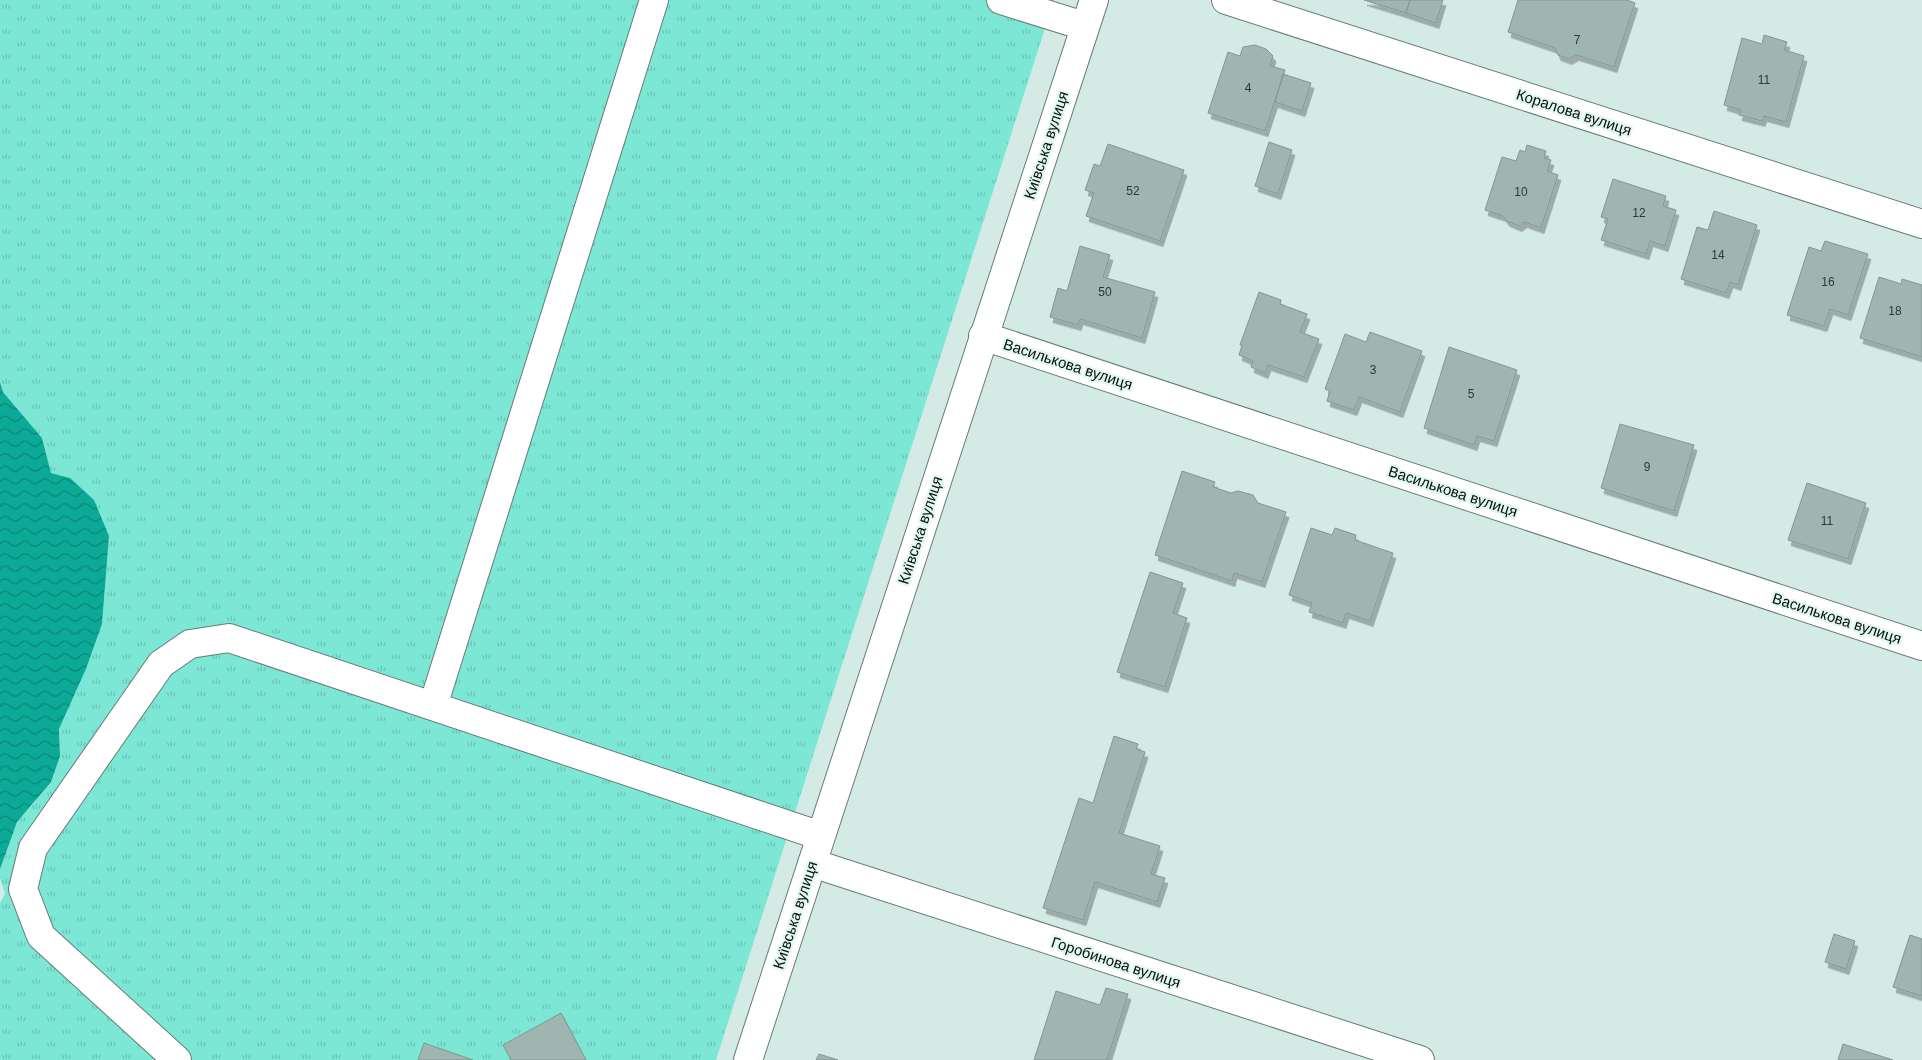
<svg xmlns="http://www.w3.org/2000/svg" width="1922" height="1060" viewBox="0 0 1922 1060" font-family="Helvetica,sans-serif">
  <defs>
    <pattern id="grass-tufts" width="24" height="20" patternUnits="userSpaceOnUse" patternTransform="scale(1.25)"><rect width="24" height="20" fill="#7ce7d5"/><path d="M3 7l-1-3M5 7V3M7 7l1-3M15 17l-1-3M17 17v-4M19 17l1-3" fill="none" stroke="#6ac5b6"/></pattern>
    <pattern id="water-waves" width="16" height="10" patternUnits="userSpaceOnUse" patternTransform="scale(1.25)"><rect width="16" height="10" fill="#0ba996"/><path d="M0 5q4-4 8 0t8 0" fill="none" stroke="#098879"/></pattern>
    <filter id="shadow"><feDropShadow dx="3" dy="5.5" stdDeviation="0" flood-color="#0004"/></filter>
  </defs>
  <rect width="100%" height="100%" fill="#d4eae5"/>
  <path fill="url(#grass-tufts)" d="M0,0H1054L716,1060H0V903L5,894L0,878V869L6,849L17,822L34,803L60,756L59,729L86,669L102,624L109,536L70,478L51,473L42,438L3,392L0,382Z"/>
  <path fill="url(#water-waves)" d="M0,382L3,392L42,438L51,473L70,478L94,500L109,536L102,624L86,669L59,729L60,756L51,782L17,822L0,869Z"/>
  <path fill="#9fb5b0" stroke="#829792" filter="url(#shadow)" d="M1364,0H1410L1406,13Z
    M1410,0H1443L1436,23L1406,13Z
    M1518,0H1627L1635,3L1614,67L1576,55L1569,59L1558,55L1555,48L1508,32Z
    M1764,35L1787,42L1784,50L1804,56L1786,122L1764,116L1762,121L1739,115L1741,110L1724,105L1742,38L1762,44Z
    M1255,45L1266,49L1273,56L1270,66L1285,70L1265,131L1208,113L1228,52L1240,56L1243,47Z
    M1283,74L1311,83L1302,111L1275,102Z
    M1269,142L1292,150L1278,194L1255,186Z
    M1108,144L1184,170L1160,241L1086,216L1094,193L1085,190L1094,164L1100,166Z
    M1527,145L1546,151L1544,158L1551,160L1547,171L1558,175L1541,228L1524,222L1519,226L1507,221L1503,216L1485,210L1502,157L1516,161L1520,150L1525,152Z
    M1613,179L1666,196L1663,206L1676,210L1665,246L1650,241L1646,254L1601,240L1608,219L1601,217Z
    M1714,211L1757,225L1738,285L1730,282L1726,293L1681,279L1697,227L1708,230Z
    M1825,241L1868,254L1848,315L1830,309L1824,326L1787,315L1809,247L1821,251Z
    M1080,246L1110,255L1103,277L1155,292L1142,338L1080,319L1078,325L1050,317L1058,288L1067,291Z
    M1879,277L1901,284L1902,279L1922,285V357L1860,338Z
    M1259,292L1281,300L1280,304L1307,314L1300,332L1319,339L1304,377L1268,365L1265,373L1251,367L1253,361L1239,355L1242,345H1240Z
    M1370,332L1422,351L1400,412L1359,397L1354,410L1327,401L1330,391L1325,389L1345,334L1366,342Z
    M1449,347L1517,370L1494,441L1477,436L1474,445L1424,428Z
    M1620,424L1694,445L1674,511L1601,488Z
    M1182,471L1215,482L1213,487L1231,493L1238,491L1253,495L1258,503L1286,512L1262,582L1234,573L1232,581L1155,555Z
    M1807,483L1866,503L1848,559L1788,540Z
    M1311,528L1332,535L1335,528L1356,535L1355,540L1393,553L1370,621L1346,613L1343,623L1309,612L1312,603L1289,595Z
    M1150,572L1183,583L1173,613L1187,618L1165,687L1117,672Z
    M1114,736L1138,744L1136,749L1145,752L1119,833L1160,846L1151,874L1165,878L1157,902L1095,882L1083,920L1043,908L1079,798L1093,803Z
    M1834,934L1855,941L1846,969L1825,962Z
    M1910,935L1922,939V996L1893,987Z
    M1106,988L1128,994L1107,1060H1034L1056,991L1100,1005Z
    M561,1013L586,1060H511L503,1045Z
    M424,1043L473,1060H418Z
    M1843,1044L1893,1060H1838Z
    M819,1054L838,1060H816Z"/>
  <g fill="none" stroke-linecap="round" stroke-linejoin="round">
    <defs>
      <path id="minor" d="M1001,0L1084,26
        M1226,0L1922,224
        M983,336L1922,646
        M433,706L654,0
        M812,863L1420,1060
        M177,1060L41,936L23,889L33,848L161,664L190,644L229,638L821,836
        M748,1060L1094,0"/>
    </defs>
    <use href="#minor" stroke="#687c78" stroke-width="30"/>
    <use href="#minor" stroke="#fff" stroke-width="28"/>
  </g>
  <g text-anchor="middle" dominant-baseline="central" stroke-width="4.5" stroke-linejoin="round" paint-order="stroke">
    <g font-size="12" fill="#2d3835">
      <text x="1577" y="40">7</text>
      <text x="1764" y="80">11</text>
      <text x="1248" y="88">4</text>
      <text x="1133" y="191">52</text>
      <text x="1521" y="192">10</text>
      <text x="1639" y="213">12</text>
      <text x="1718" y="255">14</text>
      <text x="1828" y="282">16</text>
      <text x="1105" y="292">50</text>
      <text x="1895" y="311">18</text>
      <text x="1373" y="370">3</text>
      <text x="1471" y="394">5</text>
      <text x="1647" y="467">9</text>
      <text x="1827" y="521">11</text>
    </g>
    <g font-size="15" fill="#070e0c" stroke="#e1f7f2">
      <text transform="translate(1574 112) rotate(18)">Коралова вулиця</text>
      <text transform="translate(1046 145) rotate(-72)">Київська вулиця</text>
      <text transform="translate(1068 364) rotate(18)">Василькова вулиця</text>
      <text transform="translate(1453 491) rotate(18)">Василькова вулиця</text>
      <text transform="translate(920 530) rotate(-72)">Київська вулиця</text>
      <text transform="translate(1837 618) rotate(18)">Василькова вулиця</text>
      <text transform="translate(795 915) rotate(-72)">Київська вулиця</text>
      <text transform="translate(1116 962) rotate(18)">Горобинова вулиця</text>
    </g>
  </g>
</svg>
